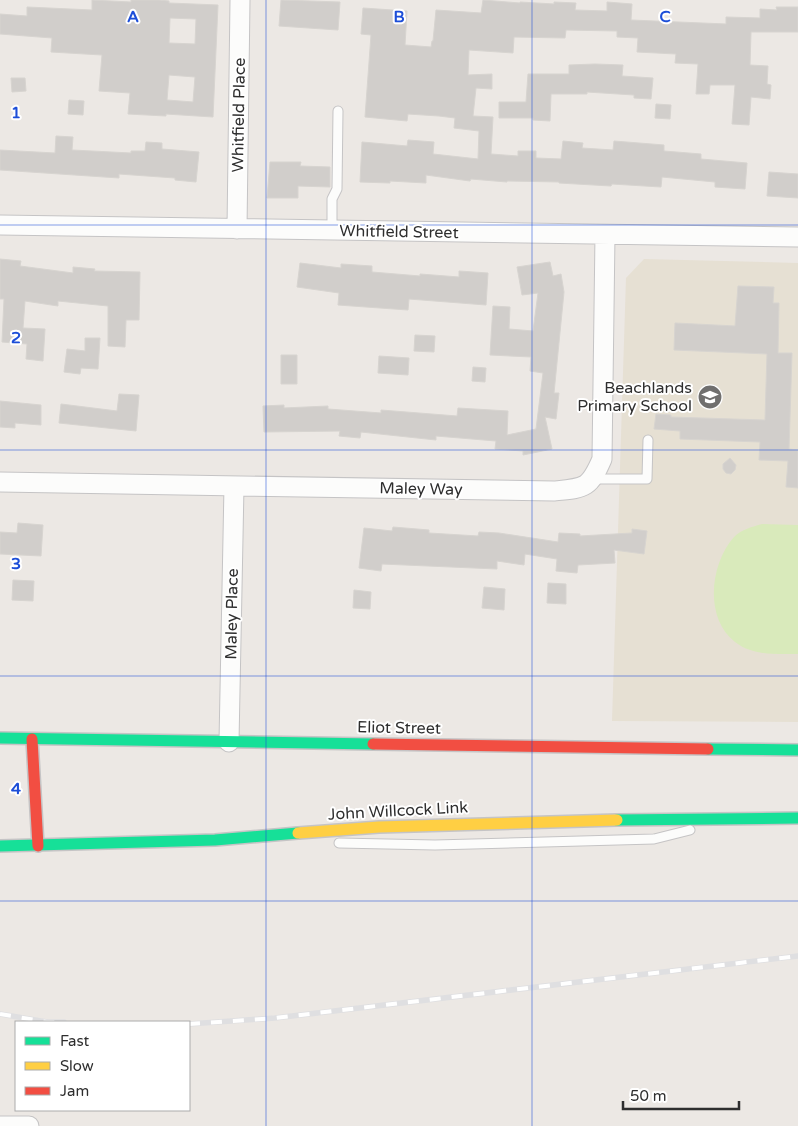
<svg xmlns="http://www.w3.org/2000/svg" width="798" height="1126" viewBox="0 0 798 1126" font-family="'Varela Round',sans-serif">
  <rect width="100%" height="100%" fill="#ece8e4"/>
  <path fill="#e6e0d3" d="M644,259L798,263V722L612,721L626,278Z"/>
  <path fill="#d9eabb" d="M762,524L798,525V654C776,654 753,656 735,642C704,618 710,564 734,537C742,529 752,527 762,524Z"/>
  <path fill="#d1cecb" stroke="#d7d4d0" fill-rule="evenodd" d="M92,0L131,2V0H159L169,1V3L218,5L213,117L166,114V116L128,114L130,93L99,91L102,55L51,52L52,38L0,34V14L27,16V7L92,10ZM170,18L196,19L195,44L169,43ZM169,75L195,77L193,102L167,100Z
    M281,0L340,2L338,30L279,26Z
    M483,0L520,3V2L554,4V2L576,3L575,10L607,11V2L632,4L631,20L726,24V17L760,18V9L777,10L776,7H798V32H751L750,65L768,66L767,84L771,85L770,99L751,97L749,125L732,124L735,85H710L709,94H696L698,64L675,63L676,54L637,52L638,38L617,37V31L566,30L565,38L514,37L513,53L469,50L468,75L492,74V89L476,88L473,116L493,117L491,154L518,156V151H536V158L561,159L563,141L583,143L582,148L613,150L614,141L664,145V151L701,154V159L747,163L745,189L715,187V182L662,177L661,187L612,184L611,186L559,183V182L507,181V182L471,179L470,181L426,175V183L390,181V183L360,182L362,142L407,146L408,140L434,142L433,154L478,159L479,131L454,128L455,118L439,116L408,114L407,121L365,117L371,35L361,34L363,8L407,11L405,45L431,47L432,41H433L436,10L481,13Z
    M595,64L623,65L622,76L653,78L651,99L634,98V95L587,92V94H551L550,121L533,120V118H499V102H526L528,74H569V65Z
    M11,78H25L26,91L12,92Z
    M69,100L84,101L83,115L68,114Z
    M656,104L671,105L670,119L655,118Z
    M56,136L73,137L72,150L131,153V151H145L146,142L162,143V149L199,152L196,182L175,180V178L119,174V178L0,170V150L55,153Z
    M270,162H301L300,166L330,167V187L298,186V198H267Z
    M769,172L798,174V198L767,196Z
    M0,259L21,261L20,266L73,273V267L95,269L94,271L140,272L139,320H126L125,347L108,346V306L58,301V306L25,301L23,328L45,329L43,361L26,359L27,344L2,342L4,299H0Z
    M550,262L553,276L561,274L564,292L554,393H559L556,419L545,417L552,449L523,455V451L495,449L496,441L436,436V440L361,432L360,438L339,436L340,431L264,432L263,406L284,405V408L328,406V409L381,413V410L457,416L458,408L508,411L507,435L536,429L543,373L530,371L531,357L490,355L493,306L510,307L509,329L533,331L538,293L522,295L517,267Z
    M300,263L341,268V264L372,266V272L420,276V274L459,277V271L488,273L486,305L409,299L408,310L338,305L339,293L297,287Z
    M738,286L774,287L773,303H779L778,353H792L789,449L798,450V488L786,487L788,461L759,460L760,442L680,439V431L654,429L656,414L671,415V417L765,420L767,354L674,350L675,323L735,326Z
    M415,335L435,336L434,352L414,351Z
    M85,338H100L98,369L81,368L80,374L64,372L67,349L85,351Z
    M281,355H297V384H281Z
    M379,356L409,358L408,375L378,373Z
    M473,367L486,368L485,382L472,381Z
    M119,394L139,395L136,431L59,423L61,404L117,411Z
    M0,401L41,405V425L15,423V428L0,427Z
    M730,458L736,465L735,470L731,474L726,473L723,469V464Z
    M18,523L43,525L41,556L0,554V532L17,533Z
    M393,527L429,530V533L478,536L479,532L499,533L558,542L559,533L580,534V536L632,533V529L647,531L644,554L614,550L615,563L578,565L577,573L556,571L557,559L525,554L524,565L497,561V569L382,564L381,571L359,568L364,528L392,531Z
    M13,580L34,581L33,601L12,600Z
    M548,583L566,584V604L547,603Z
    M484,587L505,589L504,610L482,608Z
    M354,590L371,592L370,609L353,608Z"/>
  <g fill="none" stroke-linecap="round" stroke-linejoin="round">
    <defs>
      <path id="lane" d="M332,231V199L337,189L338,111
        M593,479H647L648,440
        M339,843L435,845L654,839L690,830"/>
      <path id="street" d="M0,225L798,237
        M237,229L240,0
        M0,482L554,491C585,488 589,489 602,459L605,235
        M229,742L234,486
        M0,1126H29"/>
      <path id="fast" d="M0,738L373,744
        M708,749L798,750
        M617,820L798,818
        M0,846L215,840L298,833"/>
      <path id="slow" d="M298,833L379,827L617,820"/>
      <path id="jam" d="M32,739L38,846
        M373,744L708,749"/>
    </defs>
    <use href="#lane" stroke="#c5c4c5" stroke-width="11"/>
    <use href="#street" stroke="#c5c4c5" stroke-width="21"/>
    <use href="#fast" stroke="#c5c4c5" stroke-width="14"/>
    <use href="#slow" stroke="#c5c4c5" stroke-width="14"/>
    <use href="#jam" stroke="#c5c4c5" stroke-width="14"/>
    <use href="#lane" stroke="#fcfcfb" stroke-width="9"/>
    <use href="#street" stroke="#fcfcfb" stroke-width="19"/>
    <use href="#fast" stroke="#16e098" stroke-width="11"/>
    <use href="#slow" stroke="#ffcf43" stroke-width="11"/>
    <use href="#jam" stroke="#f24e42" stroke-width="11"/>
    <defs>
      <path id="rail" d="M0,1014L47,1022H64
        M189,1024L275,1018L798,956"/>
    </defs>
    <use href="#rail" stroke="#dfdfe1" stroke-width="5.5"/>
    <use href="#rail" stroke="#fff" stroke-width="4" stroke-dasharray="11" stroke-linecap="butt"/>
  </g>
  <path fill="none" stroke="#1d4ed8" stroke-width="1" stroke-opacity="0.55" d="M266,0V1126M532,0V1126M0,225H798M0,450H798M0,676H798M0,901H798"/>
  <defs>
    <symbol id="school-disc" viewBox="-11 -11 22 22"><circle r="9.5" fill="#706f6e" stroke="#fff"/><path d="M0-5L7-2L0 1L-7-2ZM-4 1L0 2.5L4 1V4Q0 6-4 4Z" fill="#fff"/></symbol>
  </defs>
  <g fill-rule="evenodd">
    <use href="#school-disc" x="696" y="383" width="28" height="28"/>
  </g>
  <g text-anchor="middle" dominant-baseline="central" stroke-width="4" stroke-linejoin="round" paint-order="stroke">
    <g font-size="16" fill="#2e2e2e" stroke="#fff">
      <text transform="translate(239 115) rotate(-89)">Whitfield Place</text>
      <text transform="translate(399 232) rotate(1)">Whitfield Street</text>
      <text transform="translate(421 489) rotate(1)">Maley Way</text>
      <text transform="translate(232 614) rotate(-89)">Maley Place</text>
      <text transform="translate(399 728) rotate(1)">Eliot Street</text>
      <text transform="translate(398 811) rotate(-3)">John Willcock Link</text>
    </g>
    <g font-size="16" fill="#2e2e2e" stroke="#fff" text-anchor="end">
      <text x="692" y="388">Beachlands<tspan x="692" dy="18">Primary School</tspan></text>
    </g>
  </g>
  <g font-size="16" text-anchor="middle" font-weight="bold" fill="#1d4ed8" stroke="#fff" stroke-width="4" stroke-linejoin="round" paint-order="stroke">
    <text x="133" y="22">A</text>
    <text x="399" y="22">B</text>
    <text x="665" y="22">C</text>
    <text x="16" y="118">1</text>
    <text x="16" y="343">2</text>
    <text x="16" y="569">3</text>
    <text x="16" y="794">4</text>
  </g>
  <rect x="15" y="1021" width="175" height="90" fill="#ffffff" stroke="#ababab"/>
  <rect x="25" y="1037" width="25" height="8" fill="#16e098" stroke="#ababab"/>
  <text x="60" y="1046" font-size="15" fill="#2e2e2e">Fast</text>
  <rect x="25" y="1062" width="25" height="8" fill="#ffcf43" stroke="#ababab"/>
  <text x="60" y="1071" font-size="15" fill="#2e2e2e">Slow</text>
  <rect x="25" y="1087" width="25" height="8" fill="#f24e42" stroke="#ababab"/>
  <text x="60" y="1096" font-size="15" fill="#2e2e2e">Jam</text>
  <path d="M623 1101v8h116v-8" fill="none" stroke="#2e2e2e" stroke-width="2.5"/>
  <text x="630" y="1101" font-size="15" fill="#2e2e2e" stroke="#ffffff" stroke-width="4" paint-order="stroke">50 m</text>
</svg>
